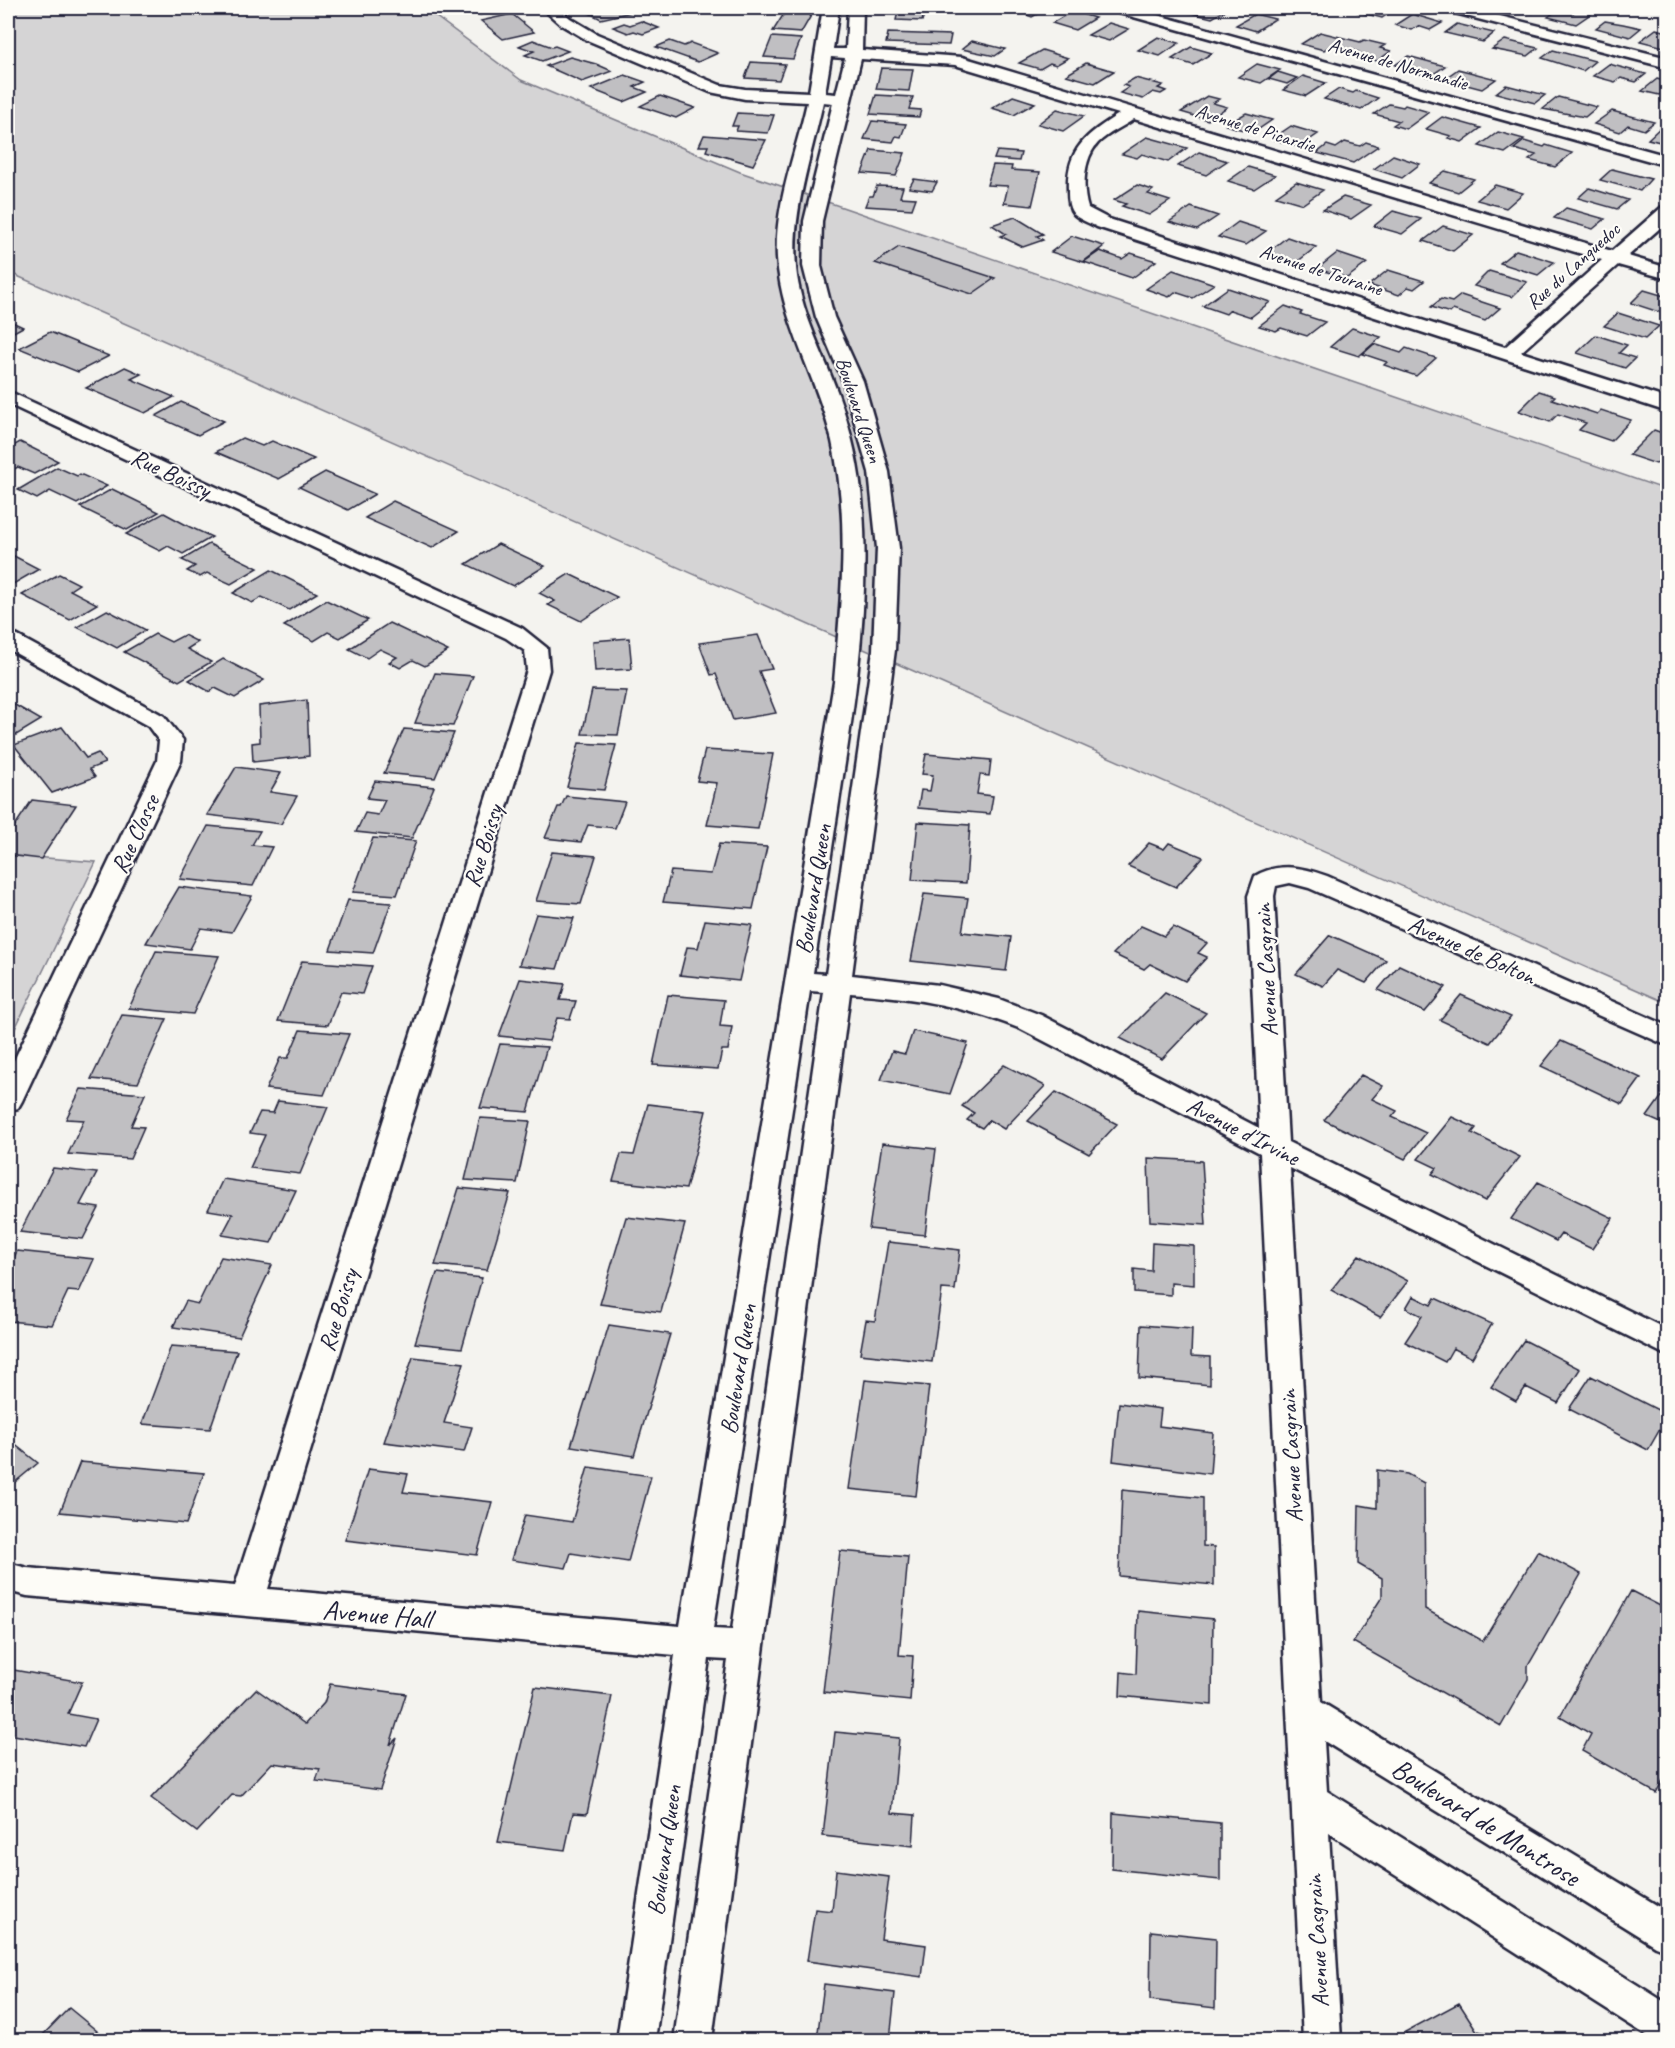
<svg xmlns="http://www.w3.org/2000/svg" width="1675" height="2048" viewBox="0 0 1675 2048" font-family="Caveat,sans-serif">
  <rect width="100%" height="100%" fill="#f4f3ef"/>
  <filter id="ink" filterUnits="userSpaceOnUse"><feTurbulence type="fractalNoise" baseFrequency=".0167" numOctaves="2"/><feDisplacementMap in="SourceGraphic" scale="12" xChannelSelector="R" yChannelSelector="G"/><feConvolveMatrix kernelMatrix="1 2 1 2 8 2 1 2 1" color-interpolation-filters="sRGB"/></filter>
  <g filter="url(#ink)">
    <path fill="#d5d4d5" stroke="#7c7b88" stroke-width="1.5" d="M8,8H424L521,80L740,172L1667,490V1003L8,272Z
      M8,855L96,862L8,1043Z"/>
    <path fill="#c0bfc2" stroke="#22223b" stroke-width="1.5" d="M470,8H508L480,15Z
      M589,8H626L632,12L601,19L585,11L591,9Z
      M899,8H926L922,21L896,20Z
      M1009,8H1033L1043,11L1032,17Z
      M1200,8H1230L1212,18L1191,13Z
      M1365,8H1374L1391,12L1382,18L1358,12Z
      M1511,8H1542L1533,13Z
      M1559,9L1573,13L1578,9L1592,13L1576,24L1548,17Z
      M1072,11L1095,18L1075,30L1052,23Z
      M785,12L812,14L801,33L773,31Z
      M512,14L534,32L503,39L481,21Z
      M1255,14L1275,19L1256,31L1236,25Z
      M1412,14L1442,23L1430,30L1418,26L1412,30L1395,25Z
      M641,21L659,28L643,34L634,31L628,33L613,27L624,23L630,25Z
      M1605,21L1623,24L1641,28L1630,37L1596,28Z
      M1109,23L1129,29L1109,41L1088,35Z
      M1457,24L1494,33L1483,42L1445,33Z
      M1656,29L1668,32V48L1640,41Z
      M1320,32L1360,42L1364,40L1385,45L1380,48L1391,51L1377,61L1353,55L1358,52L1332,45L1324,50L1301,44Z
      M888,33L951,35L949,45L886,43Z
      M772,37L801,39L793,59L764,57Z
      M1158,37L1179,43L1160,56L1138,50Z
      M533,40L552,47L555,46L568,51L542,61L525,55L534,51L519,46Z
      M1505,40L1538,48L1528,56L1492,49Z
      M670,41L684,46L691,43L718,53L698,62L656,47Z
      M972,41L1005,49L995,56L962,49Z
      M1191,47L1212,53L1193,65L1172,59Z
      M1042,50L1068,58L1056,65L1050,63L1040,69L1019,63Z
      M1553,50L1595,61L1583,71L1542,58Z
      M1408,56L1445,66L1429,77L1395,65Z
      M570,57L596,64L612,71L582,82L546,66Z
      M751,62L785,64L779,80L745,78Z
      M1086,63L1114,71L1095,83L1066,75Z
      M1257,64L1280,70L1261,83L1238,77Z
      M1609,64L1646,74L1636,82L1621,78L1615,82L1593,76Z
      M881,68L913,69L909,91L876,89Z
      M1458,69L1496,79L1482,89L1444,79Z
      M1278,72L1297,78L1287,84L1269,79Z
      M625,75L645,82L634,87L647,92L624,102L591,89Z
      M1303,76L1326,83L1306,96L1283,90Z
      M1135,78L1163,85L1158,88L1166,91L1161,94L1153,92L1143,99L1120,93L1129,87L1123,85Z
      M1657,79L1668,82V93L1664,92L1659,95L1642,91Z
      M1506,85L1545,95L1535,103L1496,93Z
      M1339,89L1353,93L1356,91L1378,98L1361,110L1324,99Z
      M876,95L913,97L909,109L921,110L919,117L870,114Z
      M660,96L695,108L676,118L640,106Z
      M1013,96L1035,103L1014,115L992,108Z
      M1207,96L1219,99L1213,103L1227,107L1208,120L1181,112Z
      M1558,97L1597,107L1585,117L1543,109Z
      M1389,104L1403,107L1405,105L1429,112L1406,129L1393,125L1399,121L1374,114Z
      M1057,109L1084,116L1063,131L1038,124Z
      M1612,111L1654,122L1644,130L1628,125L1620,132L1594,124Z
      M737,113L774,115L768,133L736,131L738,126H732Z
      M1246,113L1272,120L1253,133L1226,125Z
      M1442,117L1481,128L1462,142L1448,138L1451,136L1426,129Z
      M872,121L906,124L901,137L896,136L893,142L864,139Z
      M1663,125L1668,126V144L1648,139Z
      M1291,126L1318,134L1299,147L1272,139Z
      M1498,132L1524,139L1505,153L1479,146Z
      M704,135L766,140L753,165L706,151L708,146H699Z
      M1147,137L1187,148L1168,162L1142,154L1137,158L1122,154Z
      M1524,141L1544,147L1546,145L1572,153L1555,167L1529,160L1536,155L1514,149Z
      M1345,142L1360,146L1366,142L1378,146L1353,163L1317,153L1327,145L1336,148Z
      M871,150L905,153L896,176L862,173Z
      M997,151L1021,153L1019,161L994,159Z
      M1199,152L1227,161L1206,175L1178,166Z
      M1393,155L1420,164L1402,178L1374,169Z
      M993,165L1012,166L1011,170L1040,172L1032,206L1004,203L1008,186L987,185Z
      M1248,167L1275,175L1254,189L1228,181Z
      M1612,169L1651,179L1640,191L1600,180Z
      M1445,171L1474,179L1458,192L1429,183Z
      M914,179L937,182L932,191L909,188Z
      M1296,182L1323,190L1303,204L1276,196Z
      M1137,185L1153,190L1148,194L1170,201L1149,215L1122,206L1126,204L1114,200Z
      M1495,185L1523,193L1506,208L1477,200Z
      M877,186L903,187L900,197L916,198L912,209L865,206L869,196H873Z
      M1589,188L1628,200L1617,209L1578,198Z
      M1343,197L1371,205L1351,219L1323,210Z
      M1191,207L1218,216L1197,230L1169,222Z
      M1566,208L1605,219L1593,229L1554,218Z
      M1393,211L1421,219L1402,234L1374,226Z
      M1015,217L1043,234L1037,236L1043,240L1023,247L1000,236L1006,234L992,225Z
      M1238,222L1266,231L1246,245L1218,237Z
      M1443,226L1473,235L1453,251L1423,241Z
      M1072,236L1104,246L1083,262L1051,252Z
      M1287,237L1316,247L1297,262L1267,253Z
      M899,247L995,278L972,294L875,263Z
      M1516,250L1554,262L1538,275L1500,263Z
      M1100,251L1122,259L1131,253L1156,261L1132,278L1084,262Z
      M1337,253L1367,263L1347,278L1317,269Z
      M1173,270L1214,284L1193,298L1175,292L1169,297L1146,289Z
      M1388,270L1424,281L1414,289L1408,287L1399,295L1369,285Z
      M1489,271L1527,282L1512,297L1474,286Z
      M1228,288L1270,302L1251,317L1230,310L1226,314L1203,306Z
      M1644,290L1668,297V315L1631,303Z
      M1461,295L1500,308L1485,321L1453,310L1450,313L1431,307L1441,299L1452,302Z
      M1285,306L1302,312L1300,314L1325,322L1307,336L1281,328L1276,331L1259,326Z
      M1618,313L1659,326L1645,339L1604,326Z
      M8,320L23,327L8,335Z
      M1352,328L1381,337L1359,356L1330,347Z
      M50,332L109,356L78,372L19,348Z
      M1596,335L1627,345L1619,353L1635,358L1625,368L1577,353Z
      M1374,344L1401,353L1406,348L1436,358L1416,376L1384,365L1387,362L1363,354Z
      M125,367L141,374L131,379L174,397L145,413L86,388Z
      M1539,391L1555,396L1552,399L1597,414L1601,410L1631,420L1611,441L1579,430L1586,423L1558,414L1550,422L1519,411Z
      M181,402L224,421L198,435L156,416Z
      M1654,430L1668,435V460L1662,458L1656,464L1629,455Z
      M242,438L262,446L272,441L314,459L279,479L216,452Z
      M20,442L58,461L34,474L18,467L8,472V449Z
      M57,467L77,476L80,474L107,486L77,504L50,491L37,499L18,490Z
      M325,472L375,494L348,510L299,487Z
      M112,489L159,512L127,530L80,507Z
      M393,501L459,531L432,548L365,518Z
      M164,513L190,527L212,537L183,554L168,546L160,551L126,534Z
      M209,544L258,568L231,584L207,573L200,577L187,571L195,566L182,560Z
      M498,544L545,566L513,586L466,564Z
      M12,555L39,569L8,587V557Z
      M271,570L317,593L289,610L262,597L252,603L233,593Z
      M59,574L79,584L70,590L97,604L70,620L22,595Z
      M569,574L617,597L581,621L548,605L555,601L539,593Z
      M326,600L368,620L340,638L328,632L314,641L284,626Z
      M107,610L146,630L117,648L77,627Z
      M389,623L448,651L425,666L413,660L400,668L389,662L397,657L380,649L367,658L349,649Z
      M155,634L171,642L184,635L198,642L187,649L211,662L179,681L124,652Z
      M758,635L772,669L759,671L776,713L733,720L716,674L711,675L699,643Z
      M629,638L632,669L595,671L593,641Z
      M223,659L264,680L235,698L215,688L210,692L189,680Z
      M435,673L473,676L453,726L415,723Z
      M592,690L627,691L618,735L582,734Z
      M307,700L309,756L253,762L252,743L260,742L259,706Z
      M8,701L41,720L8,740Z
      M62,727L86,758L98,753L105,763L89,769L95,777L52,793L14,745Z
      M404,729L454,733L435,778L384,773Z
      M579,743L616,745L604,790L567,787Z
      M705,750L773,754L758,829L707,825L717,783L697,781Z
      M926,754L991,760L989,776L980,775L977,794L993,796L990,814L918,808L921,790L930,791L933,775L922,774Z
      M236,767L281,773L270,792L297,796L281,824L207,815Z
      M375,781L434,787L412,838L356,832L365,813L378,815L385,800L367,798Z
      M566,796L625,802L615,828L588,825L581,842L545,838L558,807H561Z
      M32,800L76,805L41,859L8,855V836Z
      M918,822L970,825L966,883L912,880Z
      M208,826L260,831L252,845L272,847L253,886L180,879Z
      M373,838L416,841L397,895L353,892Z
      M1149,843L1164,849L1169,843L1203,857L1176,887L1128,866Z
      M719,844L767,847L753,909L663,902L671,871L711,874Z
      M552,852L596,856L581,904L536,901Z
      M179,887L252,896L232,932L201,928L190,949L146,943Z
      M924,894L968,898L962,932L1011,937L1006,971L911,961Z
      M348,900L391,903L373,953L330,950Z
      M536,914L574,918L557,969L519,965Z
      M705,920L752,925L739,981L680,975L687,947L698,948Z
      M1141,926L1164,936L1173,927L1207,943L1198,953L1207,957L1185,981L1150,964L1144,969L1113,954Z
      M1330,935L1386,960L1366,983L1337,970L1323,986L1296,974Z
      M156,951L219,956L193,1014L129,1008Z
      M302,961L372,966L362,994L341,992L328,1025L278,1021Z
      M1399,965L1446,987L1425,1012L1378,990Z
      M520,979L565,984L560,1000L576,1001L570,1019L557,1018L549,1041L499,1036Z
      M1165,993L1206,1013L1162,1059L1120,1038Z
      M668,995L724,1000L720,1026L732,1027L728,1050H722L718,1069L653,1065Z
      M1461,995L1511,1017L1490,1043L1440,1020Z
      M122,1015L167,1019L138,1083L91,1079Z
      M300,1030L349,1034L324,1095L266,1089L280,1058H288Z
      M913,1031L968,1043L950,1094L881,1080L892,1051L905,1054Z
      M1561,1041L1641,1078L1622,1104L1541,1066Z
      M500,1044L547,1047L528,1112L480,1108Z
      M1004,1065L1045,1086L1004,1129L989,1120L982,1128L967,1120L974,1113L962,1106Z
      M1361,1075L1383,1086L1372,1099L1397,1111L1392,1117L1426,1133L1405,1159L1324,1120Z
      M81,1089L145,1094L131,1126L144,1127L130,1159L68,1154L84,1120L66,1119Z
      M1667,1089H1668V1126L1647,1117Z
      M1056,1092L1117,1124L1089,1154L1028,1121Z
      M278,1101L328,1107L300,1174L250,1168L265,1135L250,1133L260,1112L273,1113Z
      M648,1104L706,1111L686,1189L613,1181L621,1154L634,1155Z
      M1452,1117L1476,1128L1472,1133L1520,1157L1485,1201L1432,1174L1437,1168L1418,1159Z
      M480,1118L530,1121L517,1183L465,1180Z
      M882,1143L936,1149L925,1235L869,1229Z
      M1148,1158L1202,1161L1206,1225L1150,1221Z
      M53,1168L97,1173L80,1205L99,1208L83,1239L20,1232Z
      M223,1179L296,1190L271,1243L222,1235L233,1214L208,1210Z
      M1538,1182L1613,1218L1592,1249L1561,1234L1556,1241L1511,1219Z
      M459,1188L510,1193L487,1270L435,1265Z
      M626,1217L685,1224L661,1312L600,1304Z
      M888,1242L960,1250L955,1290L942,1289L932,1362L860,1354L866,1320L875,1321Z
      M1152,1243L1194,1246V1285L1171,1283V1295L1134,1292V1269L1151,1271Z
      M17,1251L94,1259L79,1292L68,1291L52,1325L8,1321V1304L11,1296H8V1271Z
      M1359,1255L1408,1281L1380,1317L1331,1290Z
      M221,1257L272,1265L239,1337L173,1327L186,1301L198,1304Z
      M437,1273L482,1278L462,1348L415,1343Z
      M1413,1296L1431,1305L1435,1298L1492,1324L1472,1358L1453,1348L1445,1362L1405,1342L1422,1316L1406,1308Z
      M609,1325L670,1334L634,1456L571,1446Z
      M1141,1325L1192,1329L1191,1356L1210,1357V1385L1139,1378Z
      M1524,1340L1580,1369L1558,1403L1526,1387L1516,1401L1491,1387Z
      M171,1346L237,1351L210,1429L142,1424Z
      M413,1357L464,1363L444,1423L472,1427L464,1452L384,1442Z
      M1591,1376L1668,1415L1648,1450L1569,1409Z
      M865,1380L929,1386L916,1496L849,1489Z
      M1119,1403L1161,1409L1159,1426L1213,1433L1210,1474L1113,1461Z
      M8,1439L38,1463L8,1488Z
      M80,1462L204,1473L186,1524L60,1512Z
      M588,1467L651,1476L628,1562L571,1553L566,1568L511,1560L525,1515L572,1522Z
      M368,1469L408,1474L403,1492L492,1502L477,1555L345,1540Z
      M1377,1470L1407,1474L1424,1483L1425,1609L1483,1641L1538,1551L1581,1574L1528,1666V1679L1501,1726L1353,1642L1382,1597V1578L1358,1564L1359,1505L1377,1508Z
      M1122,1490L1203,1498V1546L1214,1547V1585L1119,1576Z
      M840,1551L908,1557L899,1655L913,1656L910,1701L823,1692Z
      M1631,1591L1668,1610V1782L1663,1780L1656,1793L1582,1751L1591,1734L1560,1716Z
      M1138,1611L1213,1619L1212,1705L1120,1696L1121,1672L1136,1674Z
      M8,1669L82,1682L68,1714L96,1719L84,1747L8,1734Z
      M330,1684L406,1694L390,1745L397,1738L380,1790L316,1781L320,1769L272,1763L241,1796L232,1795L197,1832L151,1798L256,1689L305,1724L324,1703Z
      M535,1687L612,1696L587,1814L573,1813L565,1850L498,1842Z
      M835,1732L899,1738L892,1813L915,1815L913,1846L823,1836Z
      M1113,1813L1220,1823V1880L1112,1869Z
      M836,1870L889,1877L881,1939L926,1945L922,1977L807,1961L815,1909L832,1911Z
      M1151,1931L1216,1938L1215,2008L1150,2000Z
      M824,1984L895,1993L890,2040H817Z
      M1459,2003L1477,2031L1528,2040H1411L1405,2032Z
      M69,2008L108,2040H38Z"/>
    <g fill="none" stroke-linecap="round" stroke-linejoin="round">
      <defs>
        <path id="minor" d="M542,8H559L570,18L597,34L720,85L745,89L809,92L823,8H839L833,49H846L848,8H863L862,50L962,57L1612,251L1662,207L1668,206V221L1628,256L1668,268V279L1618,265L1521,352L1668,399V412L1097,227C1090,223 1077,219 1073,213C1068,207 1068,197 1068,190C1066,149 1087,134 1119,114L955,65L861,59L822,221L821,266L834,317L863,381L889,472L899,548L895,650L852,975L939,985L999,999L1041,1015L1259,1128L1248,896L1255,876C1279,862 1302,867 1327,876L1668,1026V1046L1309,888L1290,883L1276,886L1274,896L1288,1142L1668,1330V1356L1290,1168L1321,1702L1668,1912V1951L1655,1946L1324,1741L1327,1791L1668,2004V2040H1654L1329,1833L1341,2040H1303L1260,1153L1021,1029C964,1006 911,997 850,993L712,2040H674L728,1660L709,1659L655,2040H617L675,1655L27,1596L8,1591V1563L27,1568L235,1586L527,670L525,651L506,638L8,404V391L522,628L547,648L549,670L268,1589L680,1626L834,682C841,602 850,520 832,441C818,379 781,323 777,258C774,205 796,153 807,102L745,99L710,92L587,40L560,24ZM831,57L845,58L836,94L825,93ZM823,102L833,103L804,221L803,266L816,317L843,381L869,472L877,548L873,650L826,974L813,973C823,907 833,842 843,776C857,688 869,599 863,510C860,469 851,429 837,391C823,353 803,316 797,276C789,217 811,159 823,102ZM1134,119L1602,260L1505,347L1109,219L1088,208C1082,189 1083,159 1098,143C1108,133 1123,127 1134,119ZM810,991L824,992L732,1630L713,1629Z
          M1109,8H1132L1668,156V166L1112,11Z
          M1444,8H1468L1668,58V68L1447,11Z
          M8,633L16,635L164,716L183,740L181,761L22,1101L18,1108L8,1111V1073L157,761L159,741L148,726L8,649Z"/>
      </defs>
      <use href="#minor" stroke="#22223b" stroke-width="5"/>
      <use href="#minor" fill="#fdfcf7" fill-rule="evenodd"/>
    </g>
  </g>
  <g text-anchor="middle" dominant-baseline="central" stroke-width="4.5" stroke-linejoin="round" paint-order="stroke">
    <g font-size="20" fill="#22223b" stroke="#fdfcf7">
      <text transform="translate(1398 64) rotate(16)">Avenue de Normandie</text>
      <text transform="translate(1255 128) rotate(17)">Avenue de Picardie</text>
      <text transform="translate(1573 266) rotate(-42)">Rue du Languedoc</text>
      <text transform="translate(1321 270) rotate(18)">Avenue de Touraine</text>
      <text transform="translate(859 410) rotate(72)">Boulevard Queen</text>
    </g>
    <g font-size="24" fill="#22223b" stroke="#fdfcf7">
      <text transform="translate(171 473) rotate(25)">Rue Boissy</text>
      <text transform="translate(135 834) rotate(-65)">Rue Closse</text>
      <text transform="translate(483 846) rotate(-73)">Rue Boissy</text>
      <text transform="translate(813 889) rotate(-81)">Boulevard Queen</text>
      <text transform="translate(1472 950) rotate(24)">Avenue de Bolton</text>
      <text transform="translate(1266 970) rotate(-93)">Avenue Casgrain</text>
      <text transform="translate(1243 1131) rotate(27)">Avenue d'Irvine</text>
      <text transform="translate(338 1310) rotate(-73)">Rue Boissy</text>
      <text transform="translate(738 1369) rotate(-81)">Boulevard Queen</text>
      <text transform="translate(1291 1456) rotate(-93)">Avenue Casgrain</text>
      <text transform="translate(664 1850) rotate(-82)">Boulevard Queen</text>
      <text transform="translate(1317 1941) rotate(-93)">Avenue Casgrain</text>
    </g>
    <g font-size="28" fill="#22223b" stroke="#fdfcf7">
      <text transform="translate(377 1614) rotate(5)">Avenue Hall</text>
      <text transform="translate(1486 1822) rotate(32)">Boulevard de Montrose</text>
    </g>
  </g>
  <rect width="1675" height="2048" fill="none" stroke="#fdfcf7" stroke-width="30"/>
  <rect x="15" y="15" width="1645" height="2018" fill="none" stroke="#22223b" stroke-width="2" filter="url(#ink)"/>
</svg>
